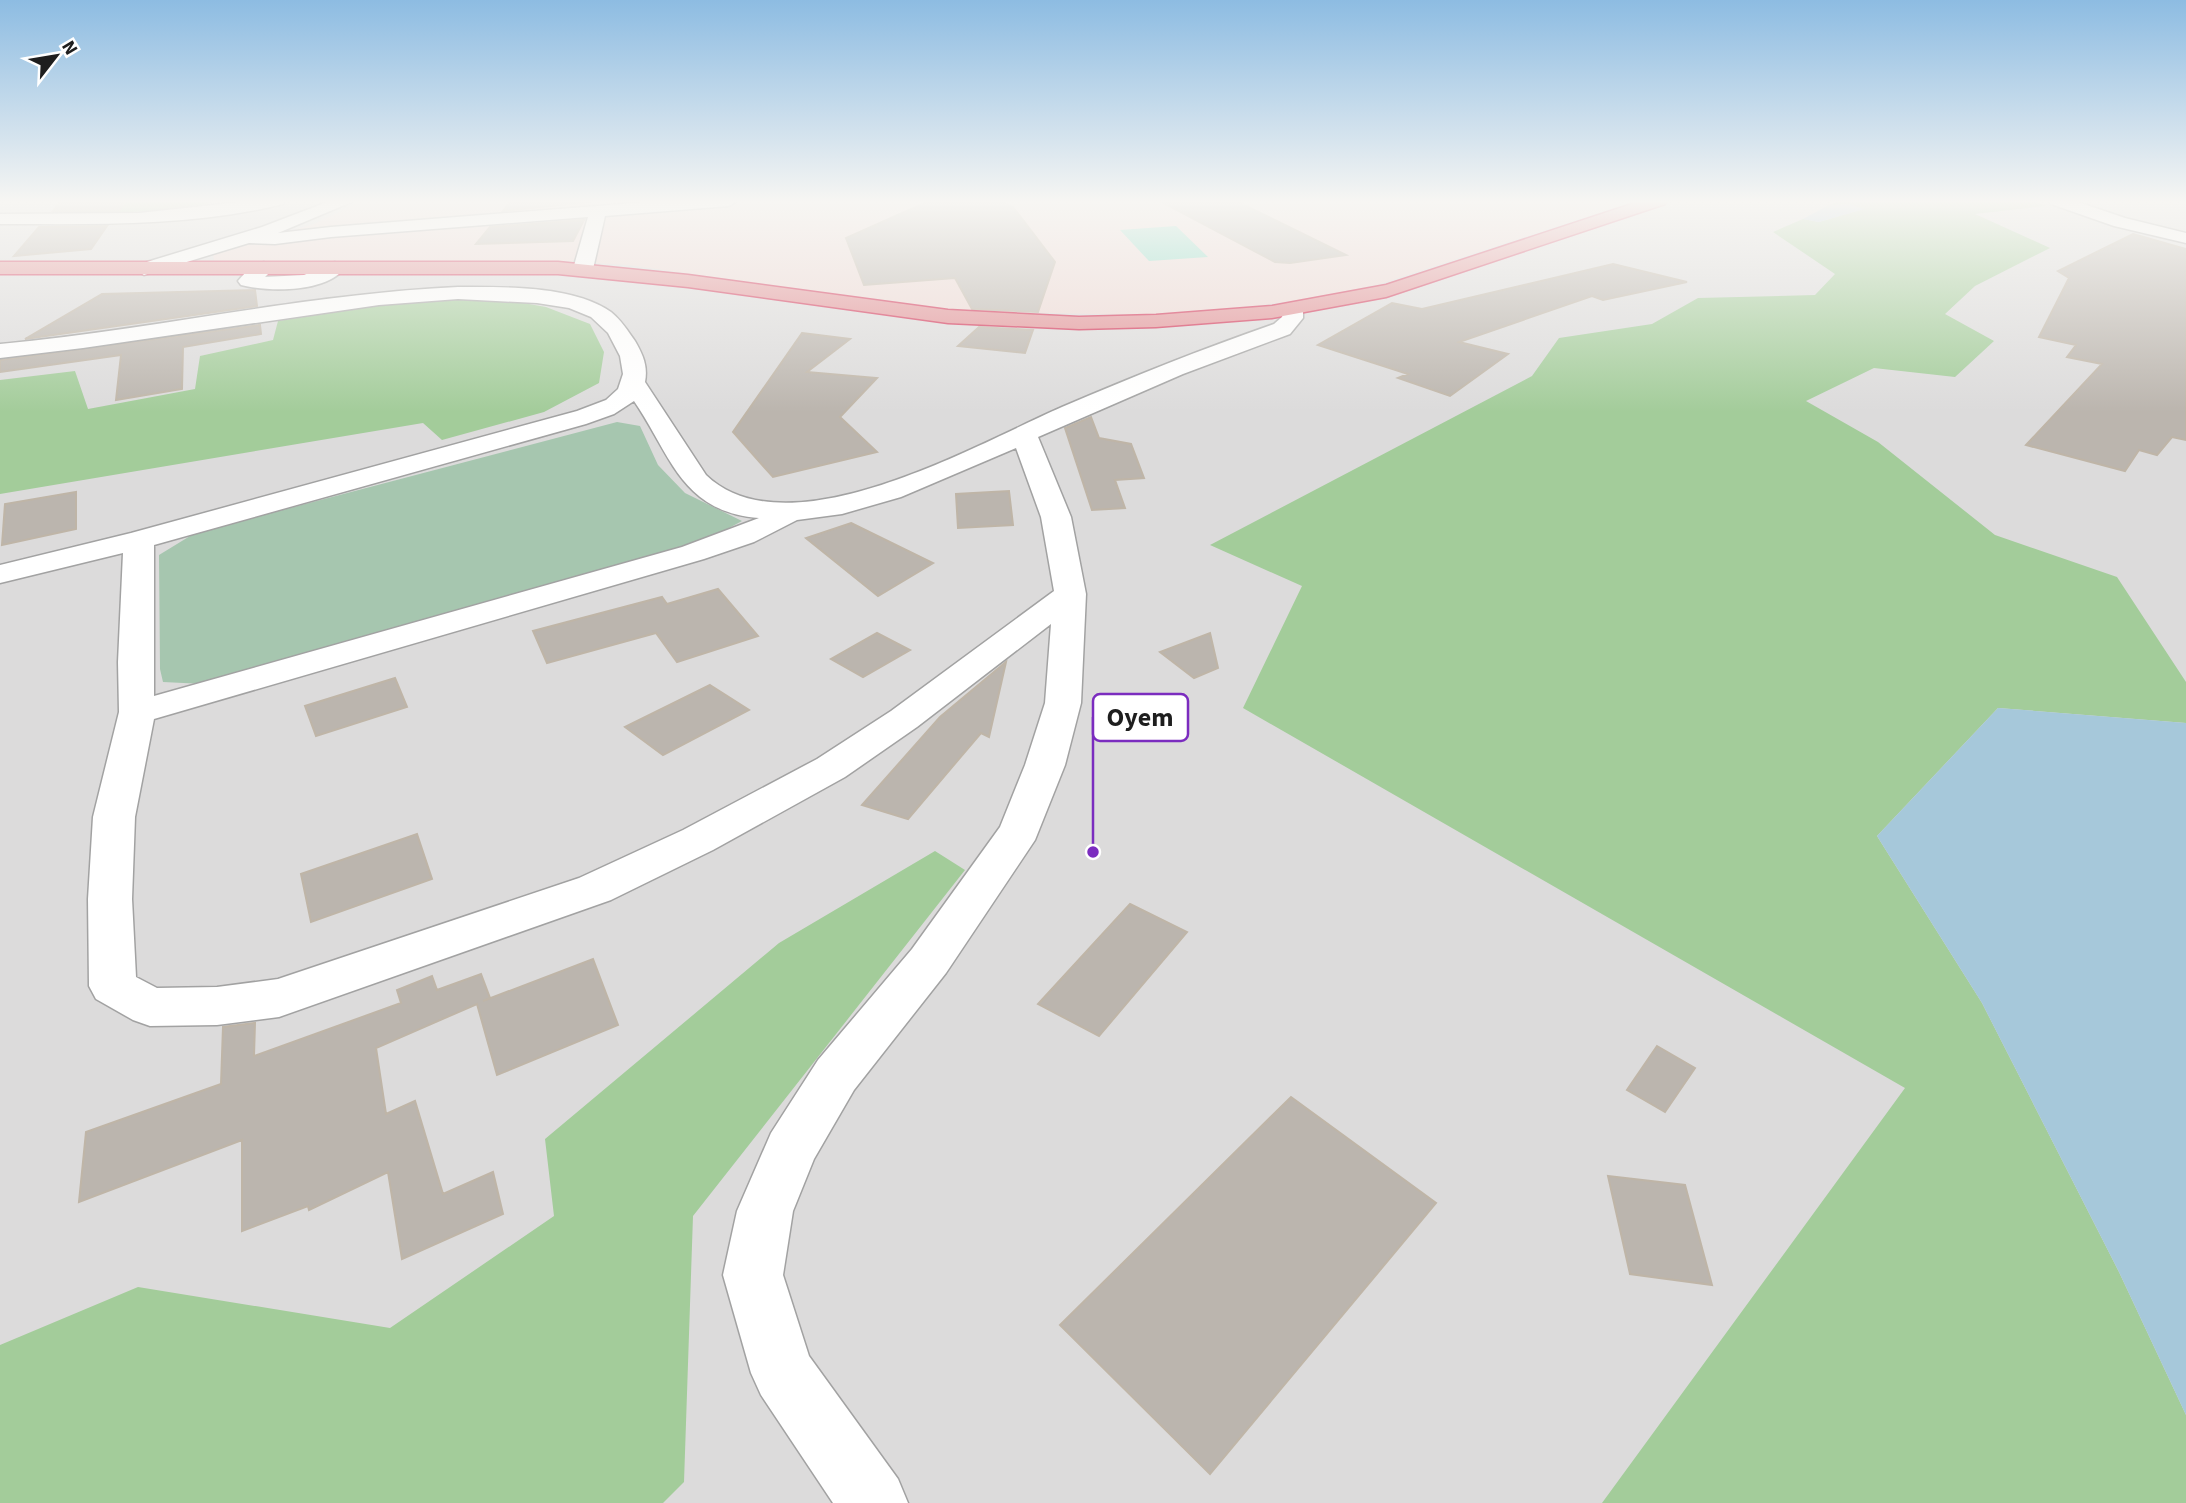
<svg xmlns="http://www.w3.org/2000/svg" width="2186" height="1503" viewBox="0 0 2186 1503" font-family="'Source Sans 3',sans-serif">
  <rect width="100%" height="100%" fill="#eeece4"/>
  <path fill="#dcdbdb" d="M0,201H2186V1503H0Z"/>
  <path fill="#eed8d4" d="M362,201H1634L1380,284L1313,298L1228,310L1138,315L955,311L628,265L561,261L243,263L214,260L213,255L221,251L314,224Z"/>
  <path fill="#a3cc9a" d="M108,201H214L196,208L100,214Z
    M1839,201H2034L2046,206L1975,214L2050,248L1975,286L1945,314L1994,341L1955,377L1874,368L1806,401L1878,442L1995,535L2117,577L2186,682V723L1998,708L1877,836L1982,1003L2119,1272L2186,1415V1503H1602L1905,1088L1243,708L1302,586L1210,545L1532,376L1559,338L1652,324L1698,298L1815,295L1835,274L1773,232L1803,219L1819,222L1863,209L1847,204L1827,206Z
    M490,297L546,307L590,324L604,352L599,383L544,412L442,440L423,423L0,494V380L75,371L88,409L195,389L200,356L273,340L278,321L414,300Z
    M935,851L965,870L693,1216L684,1482L663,1503H0V1345L138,1287L390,1328L554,1216L545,1139L779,943Z"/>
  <path fill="#a6c6af" d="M617,422L640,426L658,465L685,493L742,521L707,540L204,684L163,682L160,669L159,555L195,533Z"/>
  <path fill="#85dac4" d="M1176,226L1208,257L1149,261L1120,230Z"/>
  <path fill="#a6c8da" d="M1848,204L1864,209L1819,222L1803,219L1827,206Z
    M1998,708L2186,723V1415L2119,1272L1982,1003L1877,836Z"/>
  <path fill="#bbb5ae" stroke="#bfb5a7" stroke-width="2" d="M61,201H125L119,211H53Z
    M511,201H596L503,211Z
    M929,201H1001L1013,207L1055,262L1038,312L972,309L955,278L864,285L846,238Z
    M1160,201H1236L1346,255L1290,263L1275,262Z
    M584,220L573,241L476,244L490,227Z
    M107,226L91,249L14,256L39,227Z
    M2133,234L2186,249V440L2172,437L2157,455L2139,450L2125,471L2026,445L2102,364L2067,357L2076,345L2039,337L2069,278L2058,271Z
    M1613,264L1687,282L1603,300L1592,296L1459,342L1508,354L1450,396L1398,378L1408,374L1318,345L1392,303L1422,309Z
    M255,290L257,306L25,339L102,294Z
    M260,325L261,334L183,347L182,389L116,400L121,355L0,372V360Z
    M979,327L1033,330L1025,353L958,346Z
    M802,333L850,339L807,372L877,378L840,417L877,452L773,477L733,432Z
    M1091,417L1099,438L1131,444L1144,478L1115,480L1125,508L1092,510L1065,428Z
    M1009,491L1013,525L958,528L956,494Z
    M76,492V529L2,545L5,504Z
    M851,523L933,563L878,596L806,538Z
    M718,589L758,636L677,662L656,633L547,663L533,631L662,597L667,604Z
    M877,633L910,650L863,677L831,659Z
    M1210,633L1218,668L1194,678L1160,652Z
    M1006,662L989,737L981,733L908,819L862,805L940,717Z
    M395,678L407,707L316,736L305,706Z
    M710,685L749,710L663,755L625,727Z
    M417,834L432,879L311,922L301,874Z
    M1130,904L1187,932L1099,1036L1038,1004Z
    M593,959L618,1025L497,1075L477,1004L376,1048L386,1114L415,1101L443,1194L493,1172L503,1214L402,1259L388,1172L309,1210L308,1206L242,1231V1140L79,1202L86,1132L221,1084L223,1027L255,1023L254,1056L401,1003L397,990L432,976L437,990L481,974L490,998L483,1001Z
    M1657,1046L1695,1068L1665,1112L1627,1090Z
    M1291,1097L1436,1203L1210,1474L1060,1325Z
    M1608,1176L1685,1185L1712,1285L1630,1274Z"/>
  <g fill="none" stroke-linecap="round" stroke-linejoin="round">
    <defs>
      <path id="minor" d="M249,201H285L283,204C191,227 94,224 0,224V214L139,213Z
        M330,201H354L278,233L331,227L660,201H737L729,206L605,216L593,269L583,275L573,269L588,217L331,237L275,244L249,243L144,275L134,269L137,265L262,227Z
        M2049,201H2075L2125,218L2186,233V243L2114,226L2051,204Z
        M264,262L274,268L265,277L304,275L335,262L345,268C325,293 269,292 241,285L238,281C244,273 254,265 264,262Z
        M458,287C503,287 573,285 611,312C621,320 628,331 635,341C643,355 648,366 645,382L706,475C788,554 979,443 1062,407C1132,377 1202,349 1274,324L1282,317L1286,304H1300L1303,308V318L1290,334L1183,374L1038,437L1071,517L1086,594L1081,703L1065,765L1035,840L946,973L854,1090L814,1159L793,1211L783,1275L809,1356L898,1479L908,1503H833L761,1395L751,1373L723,1275L737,1211L771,1133L818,1060L912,949L1000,827L1025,765L1045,703L1051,624L917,727L845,777L713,850L611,900L279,1017L217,1025L150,1026L133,1020L96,999L89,986L88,899L93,817L119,712L118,662L123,553L0,583V565L131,533L577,411L606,400L618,389L623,374L620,356L608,333L591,317L569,308L537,303L458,299L379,305L83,348L0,358V344C153,330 304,294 458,287ZM634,401C671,455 681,512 759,518L682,547L154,696V545L586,424L614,414ZM1016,448L1041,517L1054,591L891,711L817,759L683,830L579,878L278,979L217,987L157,988L136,977L132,899L135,817L154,719L704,559L754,542L797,520L842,514L901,497Z"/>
      <path id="highway" d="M1641,201H1667L1665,204L1386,297L1272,318L1156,327L1079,329L948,323L688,287L558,274H0V262H558L688,275L948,310L1079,317L1156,315L1272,306L1386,285Z"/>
    </defs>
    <use href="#minor" stroke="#a2a2a2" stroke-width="3"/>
    <use href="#highway" stroke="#d22c51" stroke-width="3"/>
    <use href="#minor" fill="#fff" fill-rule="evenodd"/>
    <use href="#highway" fill="#e28f94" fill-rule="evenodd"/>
  </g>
  <linearGradient id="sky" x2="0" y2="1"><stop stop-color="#8dbce2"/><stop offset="0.49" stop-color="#f7f6f3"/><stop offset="1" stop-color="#f7f6f3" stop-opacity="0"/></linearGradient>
  <rect width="2186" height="412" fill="url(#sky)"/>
  <path fill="none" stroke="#7b2cbf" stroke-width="2.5" d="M1093 852L1093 717"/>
  <circle fill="#7b2cbf" stroke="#fff" stroke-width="2.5" cx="1093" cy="852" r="7"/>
  <rect fill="#fff" stroke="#7b2cbf" stroke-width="2.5" x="1093" y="694" width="95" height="47" rx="7"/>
  <g font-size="26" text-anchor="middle" font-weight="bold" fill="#1e1e1e">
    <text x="1140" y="726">Oyem</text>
  </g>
  <g transform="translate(56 56) rotate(59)" stroke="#ffffff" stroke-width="5" paint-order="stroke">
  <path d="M0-5L12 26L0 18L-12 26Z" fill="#1e1e1e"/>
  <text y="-10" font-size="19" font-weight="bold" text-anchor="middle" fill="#1e1e1e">N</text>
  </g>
</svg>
